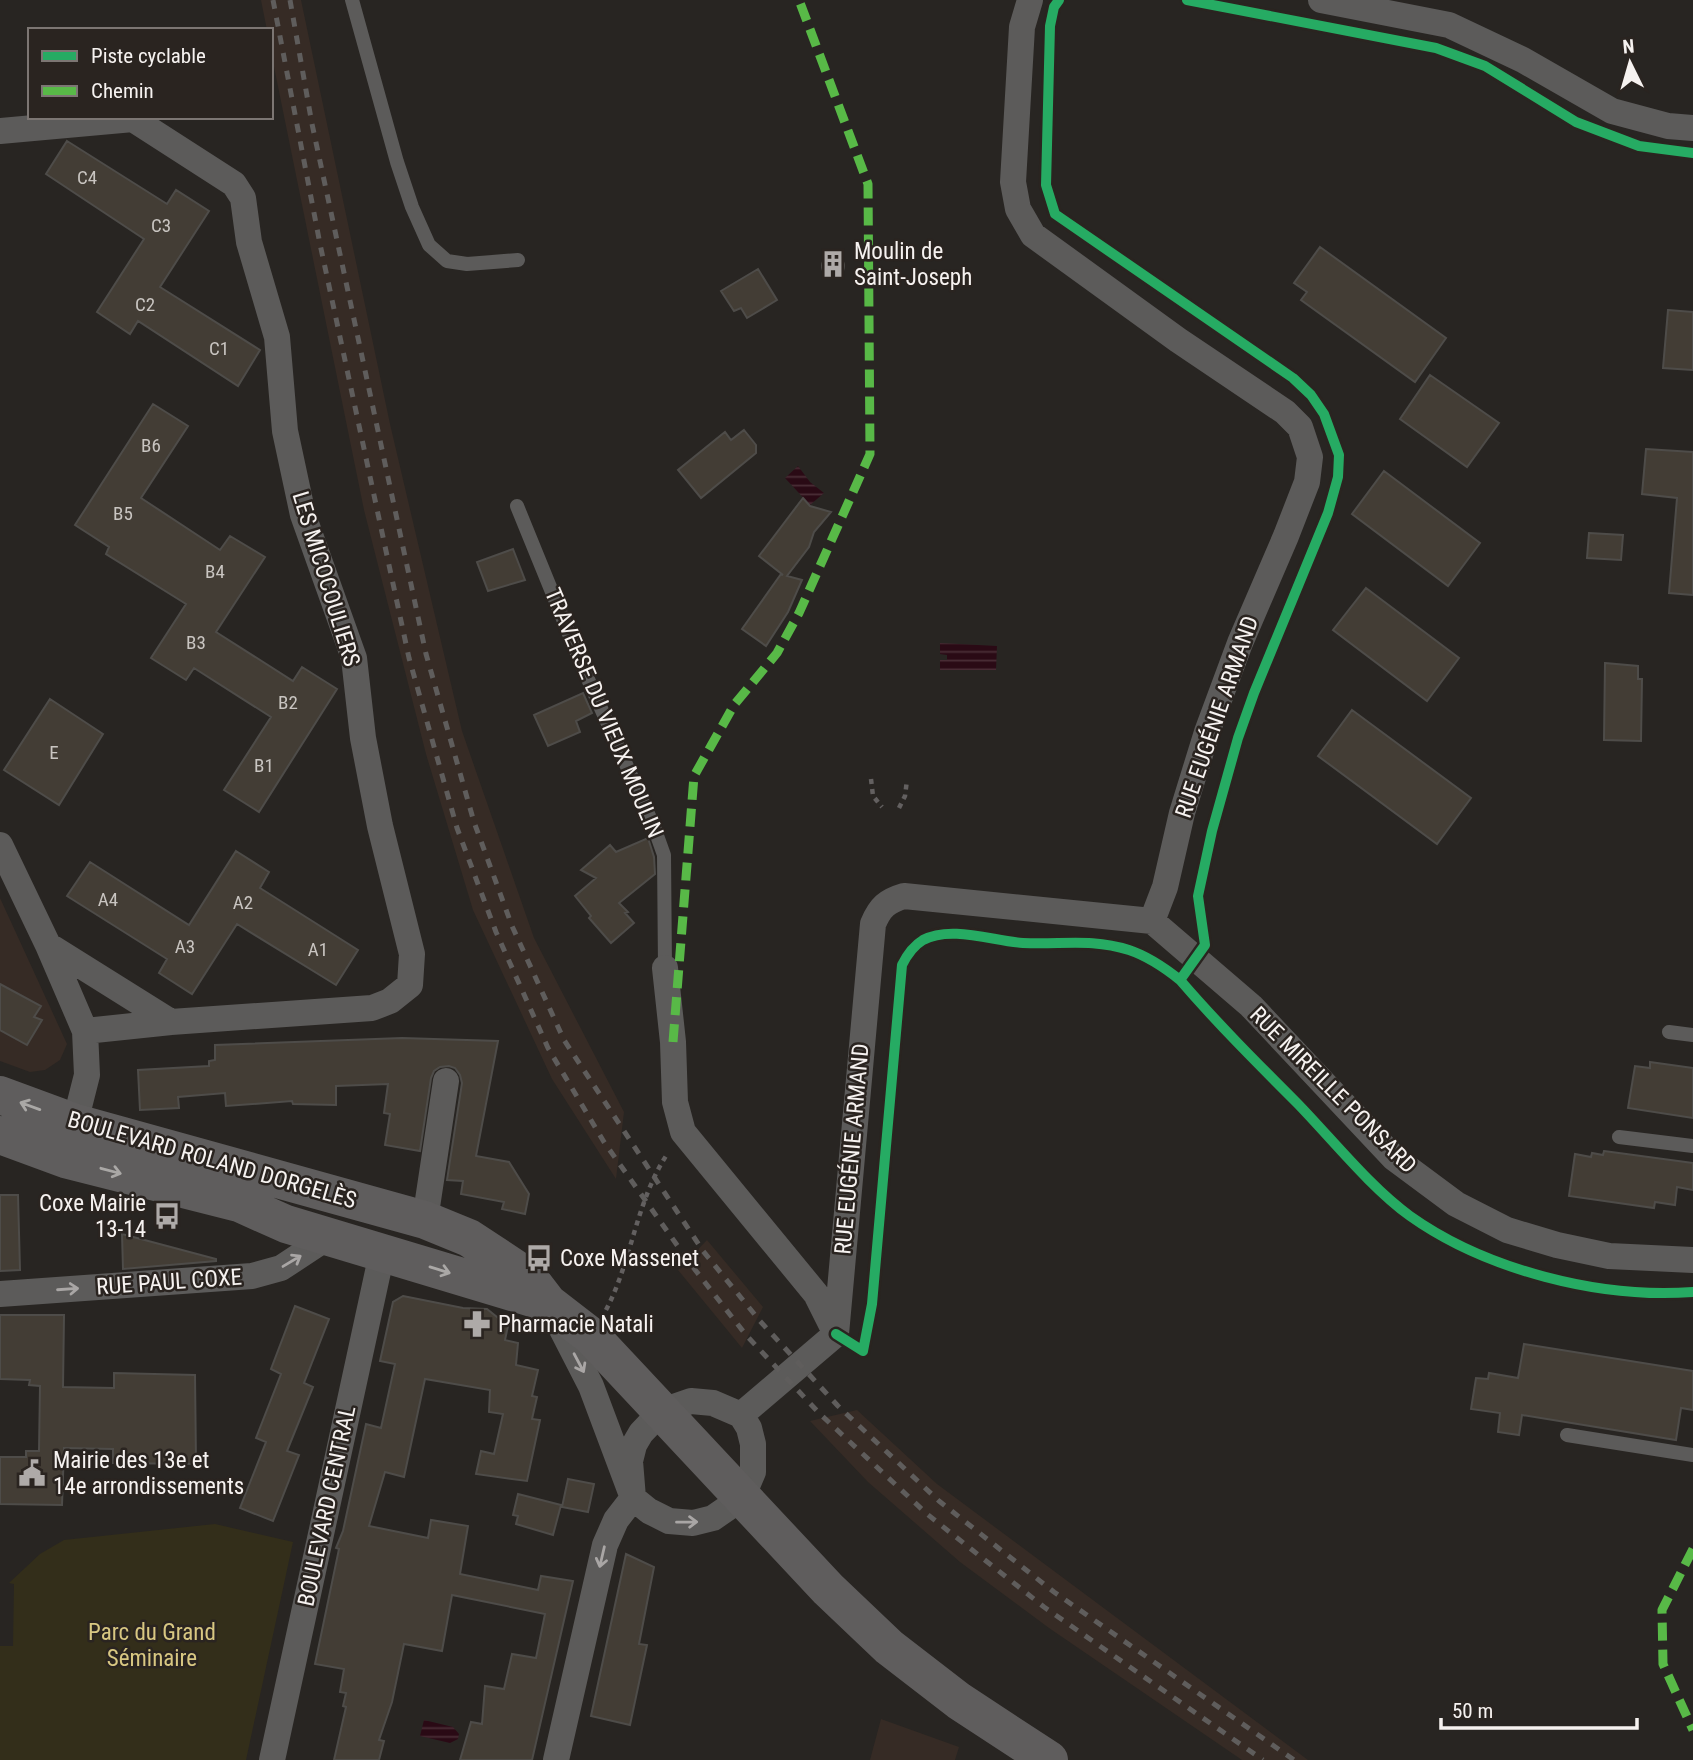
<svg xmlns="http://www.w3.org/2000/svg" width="1693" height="1760" viewBox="0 0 1693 1760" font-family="'Roboto Condensed',sans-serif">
  <defs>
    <pattern id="water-rules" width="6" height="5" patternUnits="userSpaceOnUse" patternTransform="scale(1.75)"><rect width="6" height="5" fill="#2a0a15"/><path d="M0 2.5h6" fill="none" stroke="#4a2e37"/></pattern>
  </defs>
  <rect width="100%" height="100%" fill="#282522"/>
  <path fill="#362b25" d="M261,0H301L390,424L462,731L534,938L624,1112L616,1179L552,1079L473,910L426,754L364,510L271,52V30H267Z
    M0,898L67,1044L60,1060L45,1070L30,1072L0,1061Z
    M707,1240L763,1307L742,1348L678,1270Z
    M857,1410L937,1484L1308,1760H1242L1049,1628L960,1562L868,1482L810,1421Z
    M881,1719L959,1747L955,1760H870Z"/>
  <path fill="#332e1a" d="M215,1524L293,1542L246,1760H0V1646H13L14,1584L9,1583L40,1554L64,1540Z"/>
  <path fill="url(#water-rules)" d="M798,466L810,482L824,493L810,505L785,478Z
    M940,643L997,646L996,670H940V660H947V655L940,654Z
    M424,1720L453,1727L459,1734L458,1739L450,1743L420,1736Z"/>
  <path fill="#433d35" stroke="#4e4c49" stroke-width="2" d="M67,141L167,204L176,190L209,211L160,287L260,350L238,386L138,321L130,334L97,312L144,239L46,174Z
    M1320,247L1446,338L1415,382L1301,300L1307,292L1294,283Z
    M822 266a11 11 0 1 1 22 0a11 11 0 1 1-22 0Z
    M758,269L777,300L747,318L741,308L734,311L721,291Z
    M1668,310L1693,312V370L1663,368Z
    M1430,375L1499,423L1467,467L1400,419Z
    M153,404L188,426L141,498L220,550L230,536L265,557L216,632L293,681L302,667L337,689L259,812L224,790L271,717L194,668L186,680L151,658L186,604L106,554L109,547L75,525Z
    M744,430L756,445V453L701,498L678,470L725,432L731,440Z
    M1646,449L1693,452V595L1669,593L1677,498L1642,494Z
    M1384,471L1480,543L1448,586L1352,514Z
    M803,498L810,506L831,512L814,532L809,547L787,576L802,580L788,612L766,646L742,629L781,574L783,575L759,556Z
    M1589,533L1623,535L1621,560L1587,558Z
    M513,549L525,580L488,591L477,562Z
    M1366,588L1459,658L1427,701L1333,630Z
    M1605,663L1638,666V679H1642L1641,741L1604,740Z
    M583,693L592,713L576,721L580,732L548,746L534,715Z
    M50,699L103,734L59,805L4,770Z
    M1352,710L1471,798L1437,844L1318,756Z
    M648,838L654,857L655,874L619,903L628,912L625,913L634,923L611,943L589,918L591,916L575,896L596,878L581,870L610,845L616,852Z
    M236,851L269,872L260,888L358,950L336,985L237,924L192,994L159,973L167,959L67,896L90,862L189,925Z
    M0,984L41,1006L34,1017L42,1020L27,1045L0,1030Z
    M402,1038L498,1041L476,1156L509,1162L529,1194L525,1214L502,1209L504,1202L461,1194L463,1181L447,1180L462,1083L460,1075L455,1068L449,1066L440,1067L434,1071L431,1078L420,1151L385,1145L390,1114L384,1113L388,1084L336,1086V1105L293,1104L292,1101L226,1106L225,1093L178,1097L179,1108L140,1110L138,1070L209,1066V1061L215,1060V1045Z
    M1650,1062L1693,1068V1118L1628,1108L1635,1066L1650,1068Z
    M1604,1151L1693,1163V1190L1677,1187L1675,1205L1655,1202L1654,1208L1569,1196L1575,1154L1591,1157L1592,1153L1603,1155Z
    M0,1195H18L20,1270L0,1271Z
    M122,1234L216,1259V1261L123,1269Z
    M403,1296L463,1308L487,1309L508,1326L505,1340L518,1343L516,1365L538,1370L532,1396L537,1397L532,1419L540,1420L527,1481L476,1474L481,1451L494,1454L503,1414L489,1412L490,1390L425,1379L404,1477L385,1472L369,1526L428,1538L431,1520L468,1526L460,1574L538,1590L541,1576L573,1581L532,1760H460L471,1722L482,1724L485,1686L504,1689L512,1654L536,1658L545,1614L452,1595L442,1651L404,1644L392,1702L379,1740L384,1741L379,1760H334L346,1707L343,1706L346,1693L340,1692L344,1669L315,1664L339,1549L336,1548L343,1531L366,1424L381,1428L395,1364L380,1361L393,1302Z
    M295,1306L329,1319L304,1383L313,1387L287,1451L299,1455L273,1521L240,1508L266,1442L256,1438L281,1374L271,1369Z
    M0,1315H64L63,1387L114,1388V1373L195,1375L196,1464L113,1463V1449L64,1448L62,1505L0,1504V1457H26V1451H39L40,1386L29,1385L30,1380L0,1379Z
    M1524,1344L1693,1371V1410L1681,1408L1676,1440L1522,1415L1519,1435L1498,1432L1500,1413L1471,1409L1476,1378L1488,1379L1489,1373L1518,1378Z
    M568,1479L594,1484L588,1512L562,1507Z
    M518,1494L561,1505L553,1535L516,1524L518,1516L513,1515Z
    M626,1554L654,1567L639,1644L647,1645L630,1725L591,1716Z"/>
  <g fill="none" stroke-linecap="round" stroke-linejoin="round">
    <path stroke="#636060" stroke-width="4.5" stroke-dasharray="5 5" stroke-linecap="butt" d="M871,779L873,796L882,807
      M899,808L905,796L907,780
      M606,1310C632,1261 636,1200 668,1153"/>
    <path stroke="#5c5b5a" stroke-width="14" d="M352,0L397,162L412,207L429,245L447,261L467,264L518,260
      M517,506L583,668L654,827L664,855L665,968
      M1669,1032L1693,1035
      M1619,1137L1693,1146
      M1567,1435L1693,1455"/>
    <path stroke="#5c5b5a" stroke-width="26" d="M1321,0L1449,25L1523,60L1612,111L1668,126L1693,128
      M0,131L133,119L234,184L243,198L249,242L277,337L285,431L303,515L354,658L363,738L380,826L412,954L410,985L390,1001L372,1008L171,1022L85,1031
      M0,845L48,945L85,1031L87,1075L71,1138
      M1152,921L1251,1006L1394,1158L1456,1204L1507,1230L1557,1245L1609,1256L1693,1260
      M48,945L171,1022
      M665,968L673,1042L675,1102L683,1132L816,1294L836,1334
      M425,1220L446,1081
      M0,1294L252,1276L281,1268L328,1237
      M552,1310L591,1386L633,1498L649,1511L669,1521L693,1523L713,1518L742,1498L753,1472V1444L749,1428L741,1415L713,1403L691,1401L662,1411L641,1433L634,1445L630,1461L633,1498
      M836,1334L873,924C880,907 887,901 904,896L1152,921L1165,887L1182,813L1207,732L1240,643L1286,536L1307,482L1310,457L1300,427L1285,412L1178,340L1033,235L1018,209L1013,182L1022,27L1030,0
      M741,1415L836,1334
      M272,1760L382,1253
      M556,1760L605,1545L616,1520L633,1498"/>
    <path stroke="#5f5d5d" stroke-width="38" d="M0,1095L76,1123L425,1220L469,1238L528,1277L548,1303L592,1337L828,1589L889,1647L959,1701L1049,1760
      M0,1135L65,1159L239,1203L286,1224L542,1301"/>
    <path stroke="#5f5d5c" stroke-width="5" stroke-dasharray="9 9" stroke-linecap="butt" d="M273,0L320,244L409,658L457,828L496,932L548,1048L604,1142L689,1262L746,1335L819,1413L927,1514L1044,1607L1263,1760
      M290,0L312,124L426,654L474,822L512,926L564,1040L703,1251L760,1321L838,1406L939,1501L1054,1592L1294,1760"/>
    <path stroke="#58b947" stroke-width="9" stroke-dasharray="18 9" stroke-linecap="butt" d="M673,1042L694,776L734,705L777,653L799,613L870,454L868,184L799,0
      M1693,1549L1662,1610L1663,1664L1693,1730"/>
    <defs>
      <path id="cycleway" d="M1059,0L1054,7L1050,26L1046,185L1055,214L1293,378L1311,395L1324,414L1339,455L1338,477L1328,513L1254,693L1238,738L1212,831L1198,896L1205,945L1180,980
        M1187,0L1436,48L1485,66L1576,122L1639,146L1693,153
        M836,1334L863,1351L872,1304L902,965C907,955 913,946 923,940C951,925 993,941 1023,943C1061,945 1091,938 1129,950C1147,956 1165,968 1180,980C1217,1023 1257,1063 1297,1103C1332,1139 1370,1187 1410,1216C1486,1270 1600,1299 1693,1292"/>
    </defs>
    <use href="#cycleway" stroke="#2a2420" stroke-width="15"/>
    <use href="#cycleway" stroke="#26ab63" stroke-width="10"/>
  </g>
  <defs><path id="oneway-shaft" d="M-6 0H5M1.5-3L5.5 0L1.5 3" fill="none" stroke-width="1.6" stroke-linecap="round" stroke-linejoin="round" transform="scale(1.75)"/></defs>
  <g stroke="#aaa8a6">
    <use href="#oneway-shaft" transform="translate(30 1106) rotate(-160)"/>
    <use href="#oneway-shaft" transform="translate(111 1171) rotate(15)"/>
    <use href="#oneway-shaft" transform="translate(440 1270) rotate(17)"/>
  </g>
  <g stroke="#a9a6a5">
    <use href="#oneway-shaft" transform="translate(292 1261) rotate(-31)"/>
    <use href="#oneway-shaft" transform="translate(68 1289) rotate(-4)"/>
    <use href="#oneway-shaft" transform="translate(579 1363) rotate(62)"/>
    <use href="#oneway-shaft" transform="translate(687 1522) rotate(-1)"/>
    <use href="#oneway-shaft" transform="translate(602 1557) rotate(103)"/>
  </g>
  <defs>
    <symbol id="building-bare" viewBox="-9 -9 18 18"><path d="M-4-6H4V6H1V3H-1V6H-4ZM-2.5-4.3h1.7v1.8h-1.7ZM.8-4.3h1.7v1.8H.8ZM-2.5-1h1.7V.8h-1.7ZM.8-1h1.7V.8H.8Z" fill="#aeaaa8" stroke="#2a2420" stroke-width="2.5" paint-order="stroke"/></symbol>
    <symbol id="bus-bare" viewBox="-9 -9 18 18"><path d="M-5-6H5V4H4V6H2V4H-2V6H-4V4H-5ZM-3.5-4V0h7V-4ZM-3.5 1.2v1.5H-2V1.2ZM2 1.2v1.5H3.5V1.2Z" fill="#aeaaa8" stroke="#2a2420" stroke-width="2.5" paint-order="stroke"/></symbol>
    <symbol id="pharmacy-bare" viewBox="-9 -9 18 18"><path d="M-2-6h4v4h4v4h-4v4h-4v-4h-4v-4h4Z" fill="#aeaaa8" stroke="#2a2420" stroke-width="2.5" paint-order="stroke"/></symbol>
    <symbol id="civic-bare" viewBox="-9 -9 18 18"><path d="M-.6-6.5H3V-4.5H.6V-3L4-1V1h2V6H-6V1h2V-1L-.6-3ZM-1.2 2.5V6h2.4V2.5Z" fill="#aeaaa8" stroke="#2a2420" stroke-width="2.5" paint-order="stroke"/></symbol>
  </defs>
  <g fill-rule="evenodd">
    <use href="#building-bare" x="814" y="245" width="38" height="38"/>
    <use href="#bus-bare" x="148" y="1197" width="38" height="38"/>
    <use href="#bus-bare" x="520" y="1239" width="38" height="38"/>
    <use href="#pharmacy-bare" x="458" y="1305" width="38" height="38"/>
    <use href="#civic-bare" x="13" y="1454" width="38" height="38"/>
  </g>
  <g text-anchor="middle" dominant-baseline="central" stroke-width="5" stroke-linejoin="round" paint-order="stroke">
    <g font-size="19" fill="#c9c5c1">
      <text x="87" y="177">C4</text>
      <text x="161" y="225">C3</text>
      <text x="145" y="304">C2</text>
      <text x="219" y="348">C1</text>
      <text x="151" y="445">B6</text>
      <text x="123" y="513">B5</text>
      <text x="215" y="571">B4</text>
      <text x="196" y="642">B3</text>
      <text x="288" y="702">B2</text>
      <text x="54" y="752">E</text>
      <text x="264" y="765">B1</text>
      <text x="108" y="899">A4</text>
      <text x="243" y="902">A2</text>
      <text x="185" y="946">A3</text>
      <text x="318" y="949">A1</text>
    </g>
    <g font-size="23" fill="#f6f2f0" stroke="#2a2420" text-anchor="start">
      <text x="854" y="251">Moulin de<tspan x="854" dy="26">Saint-Joseph</tspan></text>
      <text x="146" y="1203" text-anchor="end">Coxe Mairie<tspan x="146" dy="26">13-14</tspan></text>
      <text x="560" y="1258">Coxe Massenet</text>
      <text x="498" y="1324">Pharmacie Natali</text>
      <text x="53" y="1460">Mairie des 13e et<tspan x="53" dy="26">14e arrondissements</tspan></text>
    </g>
    <g font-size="23" fill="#f6f2f0" stroke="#2a2420">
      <text transform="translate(326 579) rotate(73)">LES MICOCOULIERS</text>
      <text transform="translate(604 713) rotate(67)">TRAVERSE DU VIEUX MOULIN</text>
      <text transform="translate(1217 717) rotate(-71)">RUE EUGÉNIE ARMAND</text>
      <text transform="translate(1333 1090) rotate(45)">RUE MIREILLE PONSARD</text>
      <text transform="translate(852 1149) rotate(-85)">RUE EUGÉNIE ARMAND</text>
      <text transform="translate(212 1160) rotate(16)">BOULEVARD ROLAND DORGELÈS</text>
      <text transform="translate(169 1282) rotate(-4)">RUE PAUL COXE</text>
      <text transform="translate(327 1506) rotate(-78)">BOULEVARD CENTRAL</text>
    </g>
    <g font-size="23" fill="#d8c782" stroke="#2a2420">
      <text x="152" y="1632">Parc du Grand<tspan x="152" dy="26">Séminaire</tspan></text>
    </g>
  </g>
  <rect x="28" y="28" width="245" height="91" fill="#2a2420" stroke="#7c7673" stroke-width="2"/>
  <rect x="42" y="51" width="35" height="10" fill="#26ab63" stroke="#7c7673" stroke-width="2"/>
  <text x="91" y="63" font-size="21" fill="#f6f2f0">Piste cyclable</text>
  <rect x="42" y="86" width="35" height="10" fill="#58b947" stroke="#7c7673" stroke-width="2"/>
  <text x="91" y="98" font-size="21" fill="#f6f2f0">Chemin</text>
  <g transform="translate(1630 63) rotate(355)" stroke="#2a2420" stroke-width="5" paint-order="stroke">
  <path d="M0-5L12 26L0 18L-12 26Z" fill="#f6f2f0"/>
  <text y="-10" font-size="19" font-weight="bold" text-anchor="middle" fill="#f6f2f0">N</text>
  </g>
  <path d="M1441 1718v10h196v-10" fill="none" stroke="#f6f2f0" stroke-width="3.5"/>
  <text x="1452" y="1718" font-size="21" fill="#f6f2f0" stroke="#2a2420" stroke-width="5" paint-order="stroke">50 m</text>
</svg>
